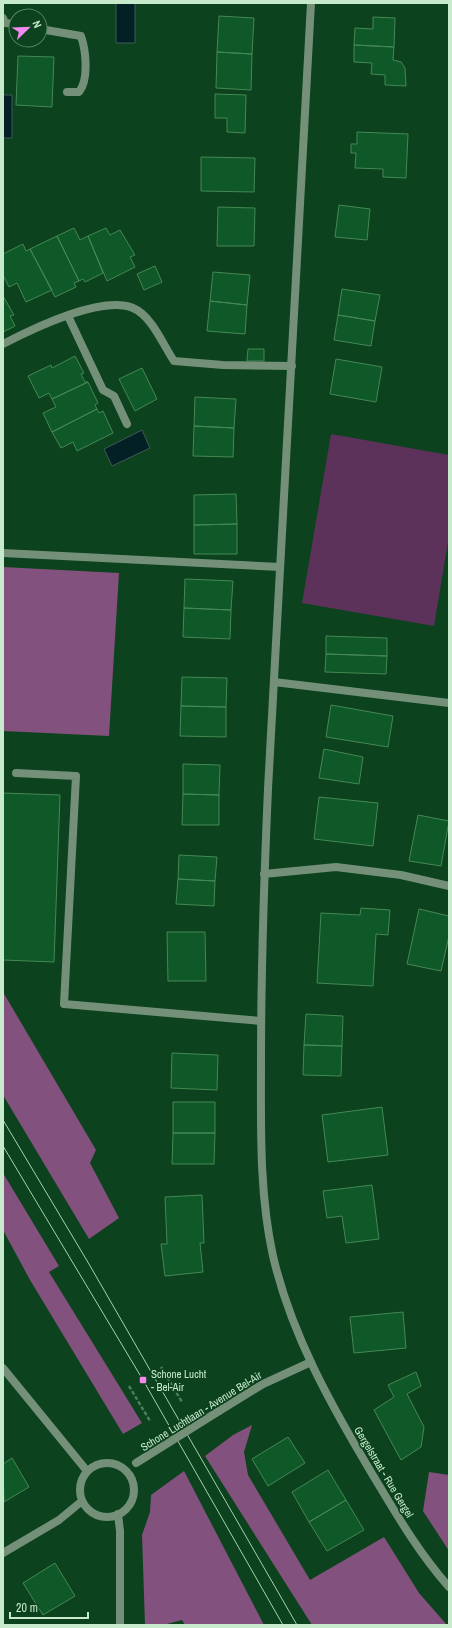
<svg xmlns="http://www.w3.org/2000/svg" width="452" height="1628" viewBox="0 0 452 1628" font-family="'Archivo Narrow',sans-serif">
  <rect width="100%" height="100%" fill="#0c421d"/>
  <path fill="#5d325a" d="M331,434L449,455V536L434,626L302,603Z"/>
  <path fill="#82517e" d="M3,567L119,573L109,736L3,731Z
    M3,992L96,1150L90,1163L119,1218L89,1239L3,1095Z
    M3,1173L59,1266L49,1272L142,1423L123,1434L30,1280L3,1230Z
    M252,1425L244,1452L248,1475L310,1580L384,1537L419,1593L447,1625H312L205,1456L233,1435Z
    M184,1471L264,1625H185L182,1620L163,1625H145L142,1535L150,1512L151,1495Z
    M429,1472L449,1475V1551L423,1511Z"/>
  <path fill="#032025" stroke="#3e5c57" d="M116,3H135V43H116Z
    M3,95H12V138H3Z
    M142,430L150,448L112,466L104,449Z"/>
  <path fill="#0f5828" stroke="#458854" d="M219,16L254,18L252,54L217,52Z
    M373,17L395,18L394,47L354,45L355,28L373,29Z
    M354,45L394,47L393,60L401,62L405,68L406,86L385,85V75L371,74L372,63L354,62Z
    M217,52L252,54L251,90L216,88Z
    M18,56L54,57L52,107L16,105Z
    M215,94L246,95L245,133L227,132V118H215Z
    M357,132L408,134L406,178L383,177V169L355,168L356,153H351V144H357Z
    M201,157L255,158L254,192L201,191Z
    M339,205L370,209L367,240L335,237Z
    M218,207L255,208L254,246H217Z
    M74,228L80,240L88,236L103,273L85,282L83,279L79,281L57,236Z
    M106,228L110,235L120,230L135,255L130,257L135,267L107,281L88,236Z
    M57,236L79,281L74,283L76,287L55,297L30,249Z
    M23,244L26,251L30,249L52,290L26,302L17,283L9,287L3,275V254Z
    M155,266L162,282L144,290L137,274Z
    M213,272L250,275L247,305L210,301Z
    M342,289L380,295L375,321L338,315Z
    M3,296L14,315L10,316L15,326L3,332Z
    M210,301L247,305L245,334L207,331Z
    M338,315L375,321L371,346L334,340Z
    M248,349H264V361H247Z
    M75,356L84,373L81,374L85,382H88L52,399L49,393L39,398L28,376L51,365L52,368Z
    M336,359L382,367L376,402L330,394Z
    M142,368L157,399L135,411L119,379Z
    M88,382L98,403L95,405L97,409L52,432L43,413L56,407L52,399Z
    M195,397L236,399L234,428L194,426Z
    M97,409L99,413L103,411L113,433L77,451L73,442L61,448L52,432Z
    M194,426L234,428L233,457L193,456Z
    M236,494L237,524L194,525V495Z
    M237,524V554H194V525Z
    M185,579L233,581L231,610L184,608Z
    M184,608L231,610L230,639L183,637Z
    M326,636L387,638V656L326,654Z
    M326,654L387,656L386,674L325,672Z
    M182,677L227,678L226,707L181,706Z
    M331,705L393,716L388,747L326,737Z
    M181,706L226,707V737L180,736Z
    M324,749L363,757L359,784L319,778Z
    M183,764L220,765L219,795L183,794Z
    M3,793L60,795L54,962L3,960Z
    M183,794L219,795V825H182Z
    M319,797L378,803L373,846L314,839Z
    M418,815L449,821L441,866L409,861Z
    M179,855L217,857L215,881L178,879Z
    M178,879L215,881L214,906L176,904Z
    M361,908L390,910L388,935L376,934L373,986L317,983L321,913L360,915Z
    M419,909L449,916V936L441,971L407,964Z
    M167,932H205L206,981H168Z
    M306,1014L343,1016L342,1046L304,1045Z
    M304,1045L342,1046L341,1076L303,1075Z
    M172,1053L218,1055L217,1090L171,1088Z
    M173,1102H215V1133H173Z
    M382,1107L388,1155L328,1162L322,1115Z
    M173,1133H215L214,1164H172Z
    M372,1185L379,1239L346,1243L342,1216L327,1218L323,1191Z
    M202,1195L204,1243H200L203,1272L165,1276L161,1244H167L165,1197Z
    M403,1312L406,1348L354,1353L350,1317Z
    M416,1372L421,1386L407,1394L424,1427L421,1447L401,1460L374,1410L394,1397L388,1385Z
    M288,1437L305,1463L268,1486L252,1459Z
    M12,1458L29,1487L4,1502L3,1464Z
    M328,1470L346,1500L309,1522L292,1492Z
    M346,1500L364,1530L327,1551L309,1522Z
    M55,1563L75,1596L43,1615L23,1583Z"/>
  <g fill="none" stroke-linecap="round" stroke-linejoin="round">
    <path stroke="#4d7c5a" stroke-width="2.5" stroke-dasharray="4 2" stroke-linecap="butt" d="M161,1367L182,1402
      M129,1386L150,1421"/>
    <path stroke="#749079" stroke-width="8" d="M3,18L5,23L16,24
      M40,29L81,36C86,51 89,80 79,92H67
      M3,553L280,567
      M274,682L449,703
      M16,773L76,776L64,1004L261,1021"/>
    <path stroke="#749079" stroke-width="8" d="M311,3C298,265 281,527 268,789C264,880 261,970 261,1060C261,1125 259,1193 273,1256C291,1334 331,1405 371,1472C395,1512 418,1552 449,1587
      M68,316L103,390L114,396L127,424
      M3,344C32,329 102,295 133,308C152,316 163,345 174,361L223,365L292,366
      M264,874L336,867L401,875L449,886
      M3,1368L87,1471
      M219,1411L263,1384L311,1362
      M80 1490a27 27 0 1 1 54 0a27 27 0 1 1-54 0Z
      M118,1514L120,1531V1625
      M3,1553L59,1520L82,1501"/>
    <path stroke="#abd0b2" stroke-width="1" d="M3,1120L89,1264L297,1625
      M3,1146L143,1380L283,1625"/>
    <path stroke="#749079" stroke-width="8" d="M136,1463L219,1411"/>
  </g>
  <rect fill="#f589ee" stroke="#0c421d" stroke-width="1.5" x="139" y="1376" width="8" height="8" rx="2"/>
  <g text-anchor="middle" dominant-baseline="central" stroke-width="3.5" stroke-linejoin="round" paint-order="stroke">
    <g font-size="11" fill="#c7e9cc" stroke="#0c421d" text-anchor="start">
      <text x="151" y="1374">Schone Lucht<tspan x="151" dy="13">- Bel-Air</tspan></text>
    </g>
    <g font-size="11" fill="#c7e9cc" stroke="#0c421d">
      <text transform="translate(201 1411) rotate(-32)">Schone Luchtlaan - Avenue Bel-Air</text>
      <text transform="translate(384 1472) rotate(59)">Gergelstraat - Rue Gergel</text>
    </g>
  </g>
  <rect width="452" height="1628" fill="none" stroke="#c7e9cc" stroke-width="8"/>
  <g transform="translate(28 28) rotate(67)"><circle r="19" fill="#0c421d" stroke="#578563"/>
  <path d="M0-3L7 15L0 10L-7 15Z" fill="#f589ee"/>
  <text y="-6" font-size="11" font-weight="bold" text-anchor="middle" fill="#c7e9cc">N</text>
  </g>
  <path d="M10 1612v6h78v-6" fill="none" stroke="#c7e9cc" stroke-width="2"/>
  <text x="16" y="1612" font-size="12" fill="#c7e9cc" stroke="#0c421d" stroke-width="3" paint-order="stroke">20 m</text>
</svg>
